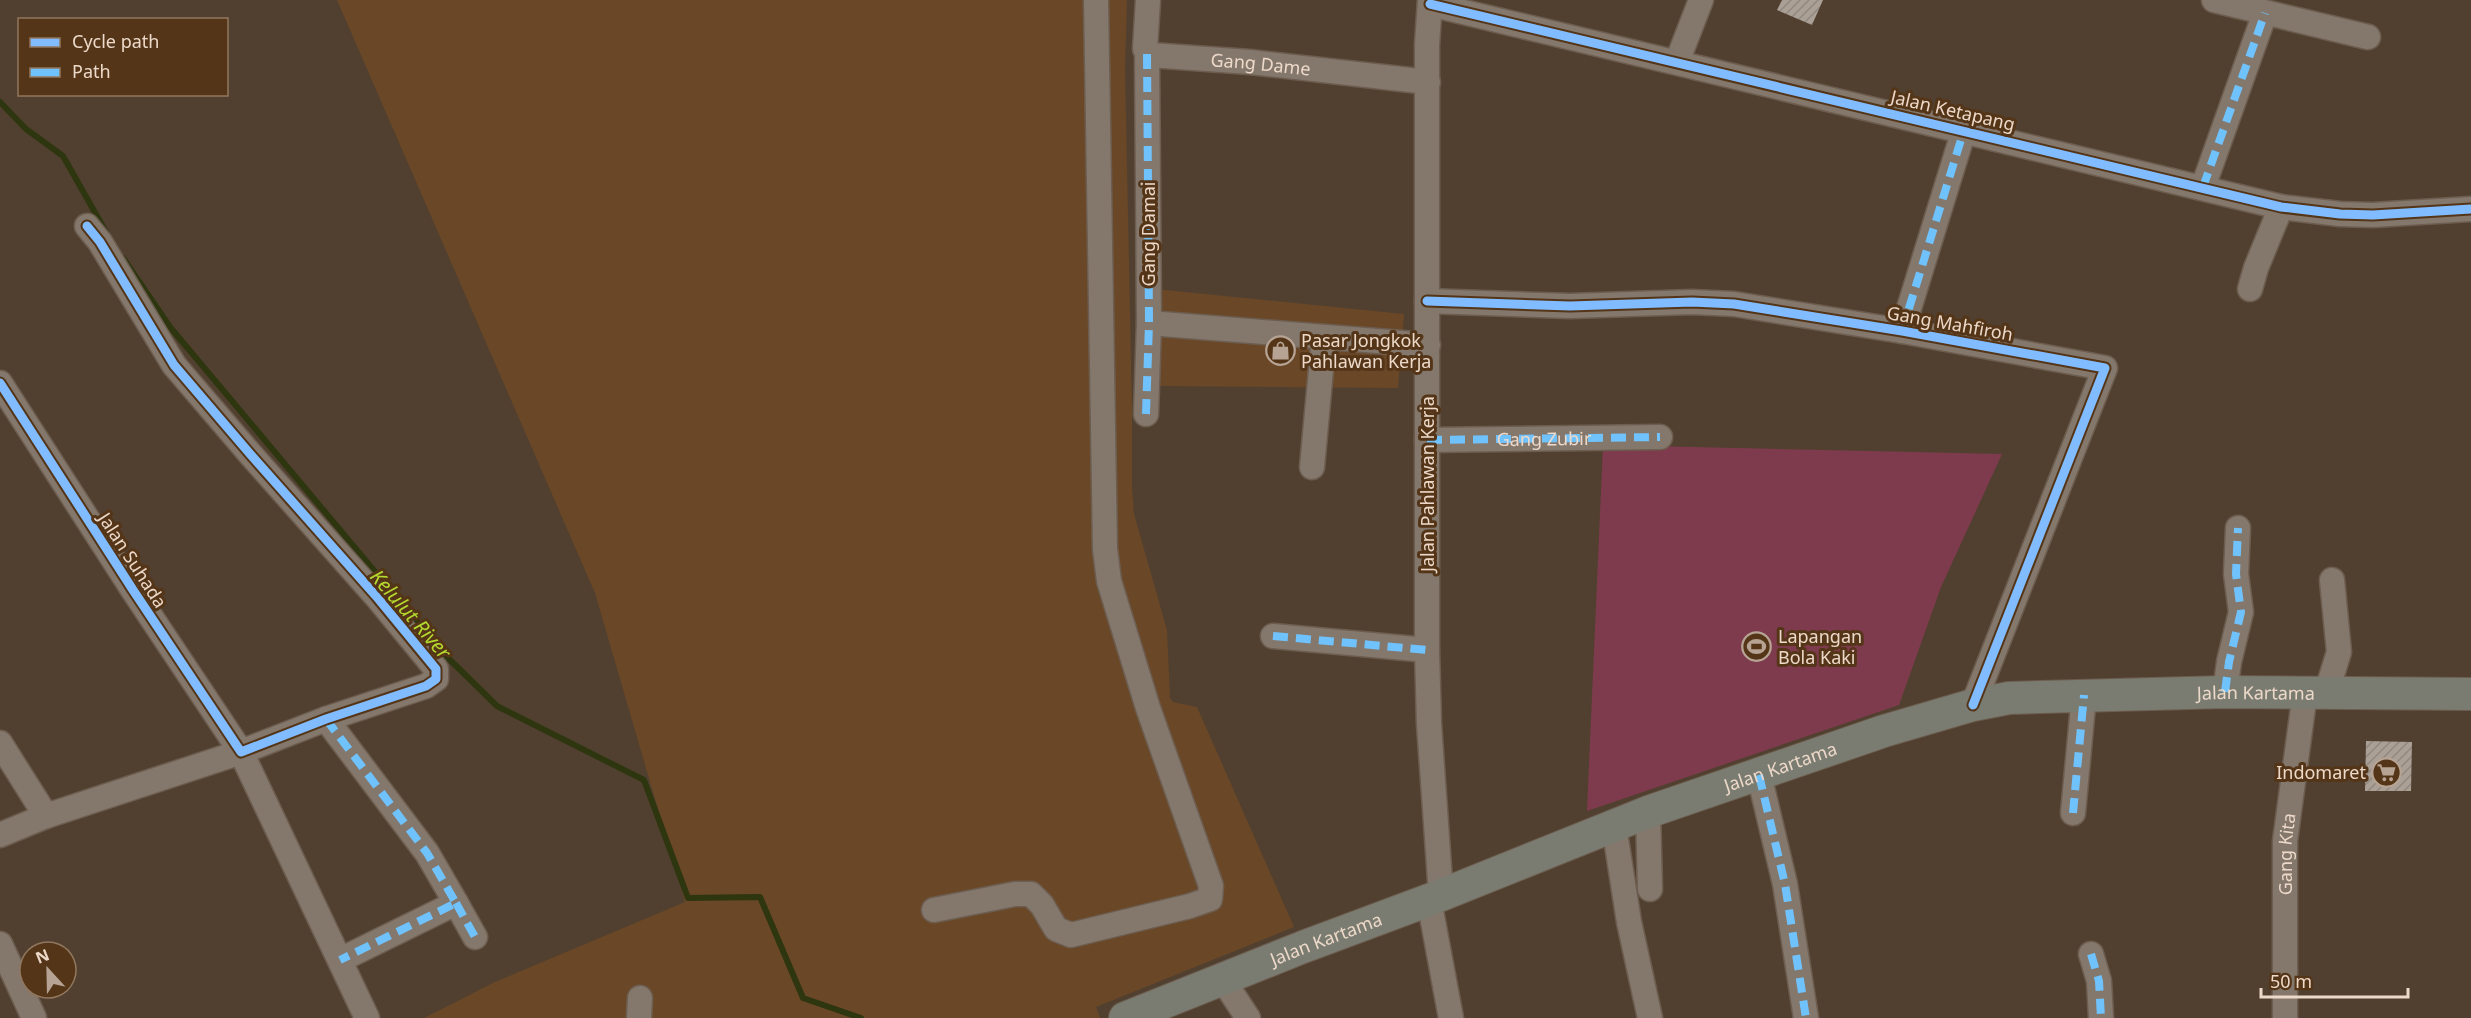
<svg xmlns="http://www.w3.org/2000/svg" width="2471" height="1018" viewBox="0 0 2471 1018" font-family="'Noto Sans',sans-serif">
  <defs>
    <pattern id="building-hatch" width="6" height="6" patternUnits="userSpaceOnUse" patternTransform="scale(1.5)"><rect width="6" height="6" fill="#aaa096"/><path d="M-1 1l2-2M0 6l6-6M5 7l2-2" fill="none" stroke="#918880"/></pattern>
  </defs>
  <rect width="100%" height="100%" fill="#514030"/>
  <path fill="#6a4726" d="M337,0H1127L1125,70L1132,409V488L1134,514L1167,630L1170,698L1173,702L1197,707L1294,927L1096,1007L1100,1018H424L495,982L685,902L595,593Z
    M1155,289L1404,314L1398,388L1160,386Z"/>
  <path fill="#7e3b4d" d="M1603,445L2002,454L1941,587L1899,705L1587,811Z"/>
  <g fill="none" stroke-linecap="round" stroke-linejoin="round">
    <path stroke="#2e360f" stroke-width="6" d="M0,102L26,129L63,156L106,232
      M123,258L170,327L444,654L497,706L644,780L688,898L760,897L803,998L861,1018"/>
  </g>
  <path fill="url(#building-hatch)" d="M1782,0H1823L1812,25L1777,10Z
    M2366,741L2412,742L2411,791H2365Z"/>
  <g fill="none" stroke-linecap="round" stroke-linejoin="round">
    <defs>
      <g id="minor">
        <path id="s1" d="M1148,0L1145,49L1150,55L1250,62L1428,82"/>
        <path d="M1430,0L1427,45V650L1429,724L1441,895"/>
        <path d="M2214,0L2368,37"/>
        <path d="M1430,4L2281,207L2340,214L2373,215L2471,209"/>
        <path d="M1677,62L1701,0"/>
        <path d="M2203,187L2265,13"/>
        <path d="M2250,289L2256,268L2281,207"/>
        <path d="M1427,301L1570,306L1692,302L1734,304L1902,331L2105,368L1973,705"/>
        <path d="M1149,323L1428,345"/>
        <path d="M1902,331L1964,130"/>
        <path d="M0,383L133,590L241,752L326,719L426,686L436,679V669L376,596L251,455L174,365L100,242L87,226"/>
        <path d="M1146,414L1149,323L1147,53"/>
        <path id="s2" d="M1427,440L1660,437"/>
        <path d="M1312,467L1324,337"/>
        <path d="M1273,636L1427,650"/>
        <path d="M2225,692L2229,662L2241,612L2236,574L2238,528"/>
        <path d="M2326,694L2339,652L2332,580"/>
        <path d="M326,719L427,853L456,903L340,960"/>
        <path d="M0,743L46,816"/>
        <path d="M1759,775L1785,884L1806,1018"/>
        <path d="M1648,812L1650,889"/>
        <path d="M2073,813L2084,695"/>
        <path d="M1614,826L1629,922L1650,1018"/>
        <path d="M0,835L46,816L241,752L367,1018"/>
        <path d="M1429,900L1451,1018"/>
        <path d="M456,903L475,937"/>
        <path d="M934,910L1015,894H1031L1042,905L1056,929L1071,935L1190,906L1210,899L1211,886L1148,708L1109,581L1105,549L1096,0"/>
        <path d="M0,944L34,1018"/>
        <path d="M2091,954L2099,981L2101,1018"/>
        <path d="M1223,980L1248,1018"/>
        <path d="M639,1018L640,998"/>
        <path id="s3" d="M2285,1018V841L2305,693"/>
      </g>
      <g id="major">
        <path id="s4" d="M1125,1018L1303,947L1429,900L1648,812L1884,731L1973,705L2009,698L2225,692L2471,694"/>
      </g>
    </defs>
    <use href="#minor" stroke="#6c5d4f" stroke-width="27"/>
    <use href="#major" stroke="#6c5d4f" stroke-width="34"/>
    <use href="#minor" stroke="#84776c" stroke-width="24"/>
    <use href="#major" stroke="#7b7c71" stroke-width="32"/>
    <path stroke="#70c2fc" stroke-width="8" stroke-dasharray="15 8" stroke-linecap="butt" d="M2203,187L2265,13
      M1902,331L1964,130
      M1146,414L1149,323L1147,53
      M1427,440L1660,437
      M1273,636L1427,650
      M2225,692L2229,662L2241,612L2236,574L2238,528
      M326,719L427,853L456,903L340,960
      M1759,775L1785,884L1806,1018
      M2073,813L2084,695
      M456,903L475,937
      M2091,954L2099,981L2101,1018"/>
    <defs>
      <path id="cycleway" d="M1430,4L2281,207L2340,214L2373,215L2471,209
        M1427,301L1570,306L1692,302L1734,304L1902,331L2105,368L1973,705
        M0,383L133,590L241,752L326,719L426,686L436,679V669L376,596L251,455L174,365L100,242L87,226"/>
    </defs>
    <use href="#cycleway" stroke="#543517" stroke-width="13"/>
    <use href="#cycleway" stroke="#80bcff" stroke-width="9"/>
  </g>
  <defs>
    <symbol id="shop-ring" viewBox="-11 -11 22 22"><circle r="9.5" fill="#543517" stroke="#b6a393" stroke-width="1.5"/><path d="M-5-2.5h2.3a2.7 3.5 0 0 1 5.4 0H5L5.5 6h-11ZM-1.5-2.5h3a1.5 2.3 0 0 0-3 0Z" fill="#b6a393"/></symbol>
    <symbol id="stadium-ring" viewBox="-11 -11 22 22"><circle r="9.5" fill="#543517" stroke="#b6a393" stroke-width="1.5"/><path d="M0-5a6.5 5 0 1 0 0 10a6.5 5 0 1 0 0-10ZM-3.5-1.8h7v3.6h-7Z" fill="#b6a393"/></symbol>
    <symbol id="supermarket-ring" viewBox="-11 -11 22 22"><circle r="9.5" fill="#543517" stroke="#b6a393" stroke-width="1.5"/><path d="M-6-5.5h2.5l.6 2H6L4.5 2H-2.5L-4.4-4H-6ZM-1.5 3.2a1.3 1.3 0 1 0 .1 0ZM3 3.2a1.3 1.3 0 1 0 .1 0Z" fill="#b6a393"/></symbol>
  </defs>
  <g fill-rule="evenodd">
    <use href="#shop-ring" x="1264" y="334" width="33" height="33"/>
    <use href="#stadium-ring" x="1740" y="630" width="33" height="33"/>
    <use href="#supermarket-ring" x="2370" y="756" width="33" height="33"/>
  </g>
  <g text-anchor="middle" dominant-baseline="central" stroke-width="6" stroke-linejoin="round" paint-order="stroke">
    <g font-size="18" fill="#edd9c9" stroke="#543517">
      <text stroke="none"><textPath href="#s1" startOffset="168">Gang Dame</textPath></text>
      <text transform="translate(1953 110) rotate(13)">Jalan Ketapang</text>
      <text transform="translate(1148 234) rotate(-90)">Gang Damai</text>
      <text transform="translate(1950 323) rotate(10)">Gang Mahfiroh</text>
      <text stroke="none"><textPath href="#s2" startOffset="117">Gang Zubir</textPath></text>
      <text transform="translate(1427 484) rotate(-90)">Jalan Pahlawan Kerja</text>
      <text transform="translate(133 560) rotate(57)">Jalan Suhada</text>
      <text stroke="none"><textPath href="#s4" startOffset="1188">Jalan Kartama</textPath></text>
      <text stroke="none"><textPath href="#s4" startOffset="702">Jalan Kartama</textPath></text>
      <text stroke="none"><textPath href="#s3" startOffset="164">Gang Kita</textPath></text>
      <text stroke="none"><textPath href="#s4" startOffset="216">Jalan Kartama</textPath></text>
    </g>
    <g font-size="18" fill="#edd9c9" stroke="#543517" text-anchor="start">
      <text x="1301" y="340">Pasar Jongkok<tspan x="1301" dy="21">Pahlawan Kerja</tspan></text>
      <text x="1778" y="636">Lapangan<tspan x="1778" dy="21">Bola Kaki</tspan></text>
      <text x="2366" y="772" text-anchor="end">Indomaret</text>
    </g>
    <g font-size="20" font-style="italic" fill="#b4d92f" stroke="#543517">
      <text transform="translate(411 614) rotate(49)">Kelulut River</text>
    </g>
  </g>
  <rect x="18" y="18" width="210" height="78" fill="#543517" stroke="#91775e" stroke-width="1.5"/>
  <rect x="30" y="38" width="30" height="9" fill="#80bcff" stroke="#91775e" stroke-width="1.5"/>
  <text x="72" y="48" font-size="18" fill="#edd9c9">Cycle path</text>
  <rect x="30" y="68" width="30" height="9" fill="#70c2fc" stroke="#91775e" stroke-width="1.5"/>
  <text x="72" y="78" font-size="18" fill="#edd9c9">Path</text>
  <g transform="translate(48 970) rotate(338)"><circle r="28" fill="#543517" stroke="#91775e" stroke-width="1.5"/>
  <path d="M0-4.5L10 22L0 15L-10 22Z" fill="#b6a393"/>
  <text y="-9" font-size="16" font-weight="bold" text-anchor="middle" fill="#edd9c9">N</text>
  </g>
  <path d="M2261 988v9h147v-9" fill="none" stroke="#edd9c9" stroke-width="3"/>
  <text x="2270" y="988" font-size="18" fill="#edd9c9" stroke="#543517" stroke-width="4.5" paint-order="stroke">50 m</text>
</svg>
